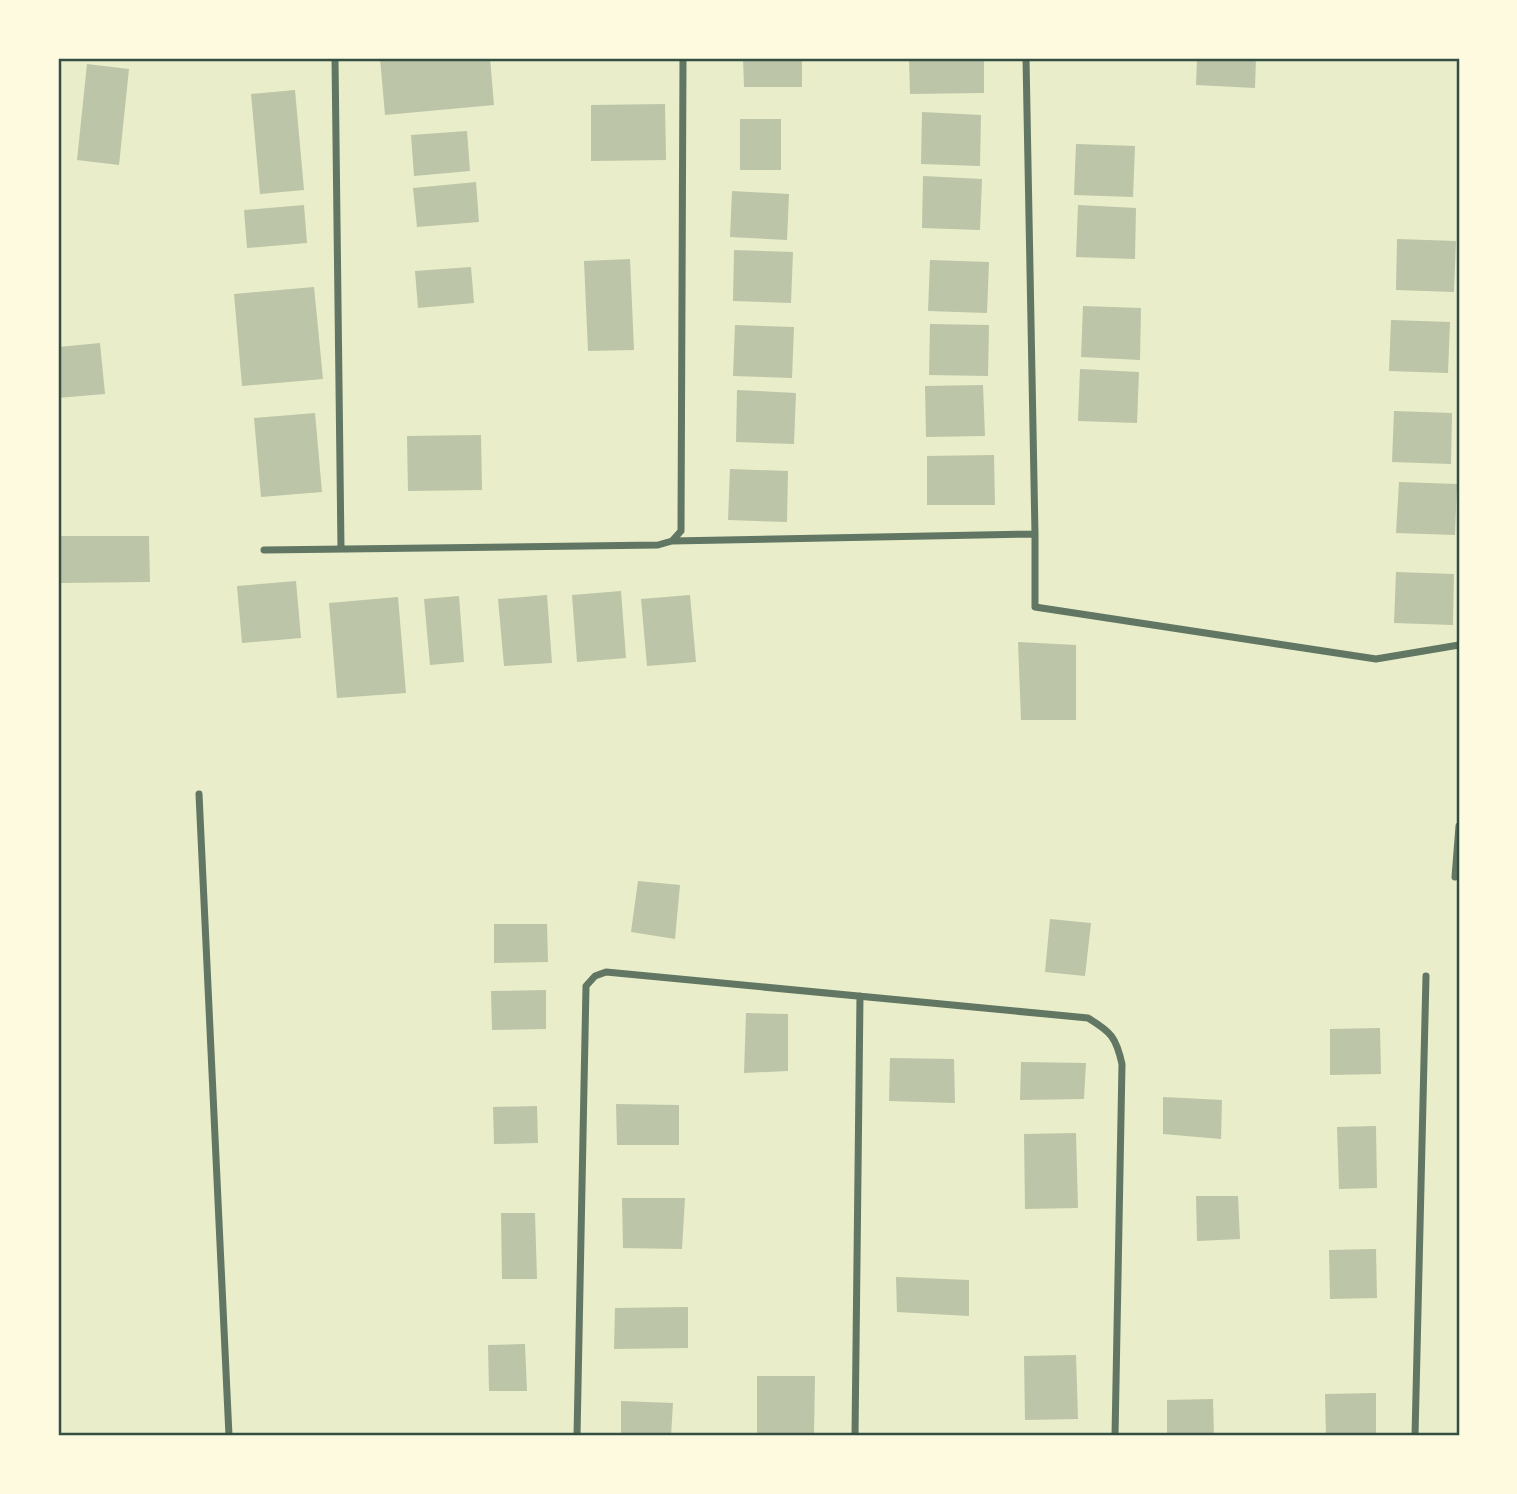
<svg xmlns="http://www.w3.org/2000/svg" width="1517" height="1494" viewBox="0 0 1517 1494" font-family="'Nunito Sans',sans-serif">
  <rect width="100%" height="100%" fill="#e9edc9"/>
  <path fill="#bcc5a7" d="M380,58H490L494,105L385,115Z
    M743,58H802V87H744Z
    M909,58H984V93L910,94Z
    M1197,58H1256L1255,88L1196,85Z
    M87,64L129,69L119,165L77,160Z
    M295,90L304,190L260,194L251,94Z
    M665,104L666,160L591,161V105Z
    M922,112L981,115L980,166L921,164Z
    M740,119H781V170H740Z
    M467,131L470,171L414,176L411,135Z
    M1076,144L1135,146L1133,197L1074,195Z
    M923,176L982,179L980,230L922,228Z
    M476,182L479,222L417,227L413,188Z
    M732,191L789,194L787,240L730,237Z
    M304,205L307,243L247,248L244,210Z
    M1078,205L1136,208L1135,259L1076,257Z
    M1397,239L1456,241L1454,292L1396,290Z
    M734,250L793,252L791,303L733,301Z
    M630,259L634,350L588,351L584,261Z
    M930,260L989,262L987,313L928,311Z
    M471,267L474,303L418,308L415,271Z
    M314,287L323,379L242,386L234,294Z
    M1083,306L1141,308L1140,360L1081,357Z
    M1391,320L1450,322L1448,373L1389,371Z
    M930,324L989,325L988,376L929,375Z
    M735,325L794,327L792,378L733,376Z
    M100,343L105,394L58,398V347Z
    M1080,369L1139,372L1137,423L1078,421Z
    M983,385L985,436L926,437L925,386Z
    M737,390L796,393L794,444L736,442Z
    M1394,411L1452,413L1451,464L1392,462Z
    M315,413L322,492L261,497L254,418Z
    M481,435L482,490L408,491L407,436Z
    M994,455L995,505H927V456Z
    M730,469L788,471L787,522L728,520Z
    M1399,482L1457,484L1455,535L1396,533Z
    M61,536H149L150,582L61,583Z
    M1396,572L1454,574L1453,625L1394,623Z
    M296,581L301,638L242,643L237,586Z
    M621,591L626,658L577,662L572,595Z
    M547,595L552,663L504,666L498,599Z
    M690,595L696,662L647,666L641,599Z
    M459,596L464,662L430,665L424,599Z
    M398,597L406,693L337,698L329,603Z
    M1018,642L1076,645V720H1021Z
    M638,881L680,885L675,939L631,932Z
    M1050,919L1091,923L1085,976L1045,972Z
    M494,924H547L548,962L494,963Z
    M546,990V1029L492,1030L491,991Z
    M746,1013L788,1014V1071L744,1073Z
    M1380,1028L1381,1074L1330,1075V1029Z
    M890,1058L954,1059L955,1103L889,1101Z
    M1021,1062L1086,1063L1084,1099L1020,1100Z
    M1163,1097L1222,1100L1221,1139L1163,1134Z
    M616,1104L679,1105V1145H617Z
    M537,1106L538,1143L494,1144L493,1107Z
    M1376,1126L1377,1188L1339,1189L1337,1127Z
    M1076,1133L1078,1208L1025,1209L1024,1134Z
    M1196,1196H1238L1240,1239L1197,1241Z
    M622,1198H685L682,1249L623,1248Z
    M501,1213H535L537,1279H502Z
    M1376,1249L1377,1298L1330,1299L1329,1250Z
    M896,1277L969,1280V1316L897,1312Z
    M688,1307V1348L614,1349L615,1308Z
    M525,1344L527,1391H489L488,1345Z
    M1076,1355L1078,1419L1025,1420L1024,1356Z
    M757,1376H815L814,1435H757Z
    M1376,1393V1436H1326L1325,1394Z
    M1213,1399L1214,1436H1167V1400Z
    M621,1401L673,1403L671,1436L621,1435Z"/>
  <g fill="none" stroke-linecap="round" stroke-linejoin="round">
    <path stroke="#617663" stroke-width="7" d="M335,58L341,549
      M1035,534V607L1376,659L1459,645
      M672,541L1035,534L1026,58
      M264,550L658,545L672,541L681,531L683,58
      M199,794L229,1436
      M1455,877L1459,826
      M577,1436L586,986L595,976L606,972L1088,1018C1111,1032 1116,1037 1122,1064L1115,1436
      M855,1436L860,996
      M1415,1436L1426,976"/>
  </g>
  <rect width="1517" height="1494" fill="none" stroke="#fefae0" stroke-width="119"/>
  <rect x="60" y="60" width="1398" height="1374" fill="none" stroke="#344e41" stroke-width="2.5"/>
</svg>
